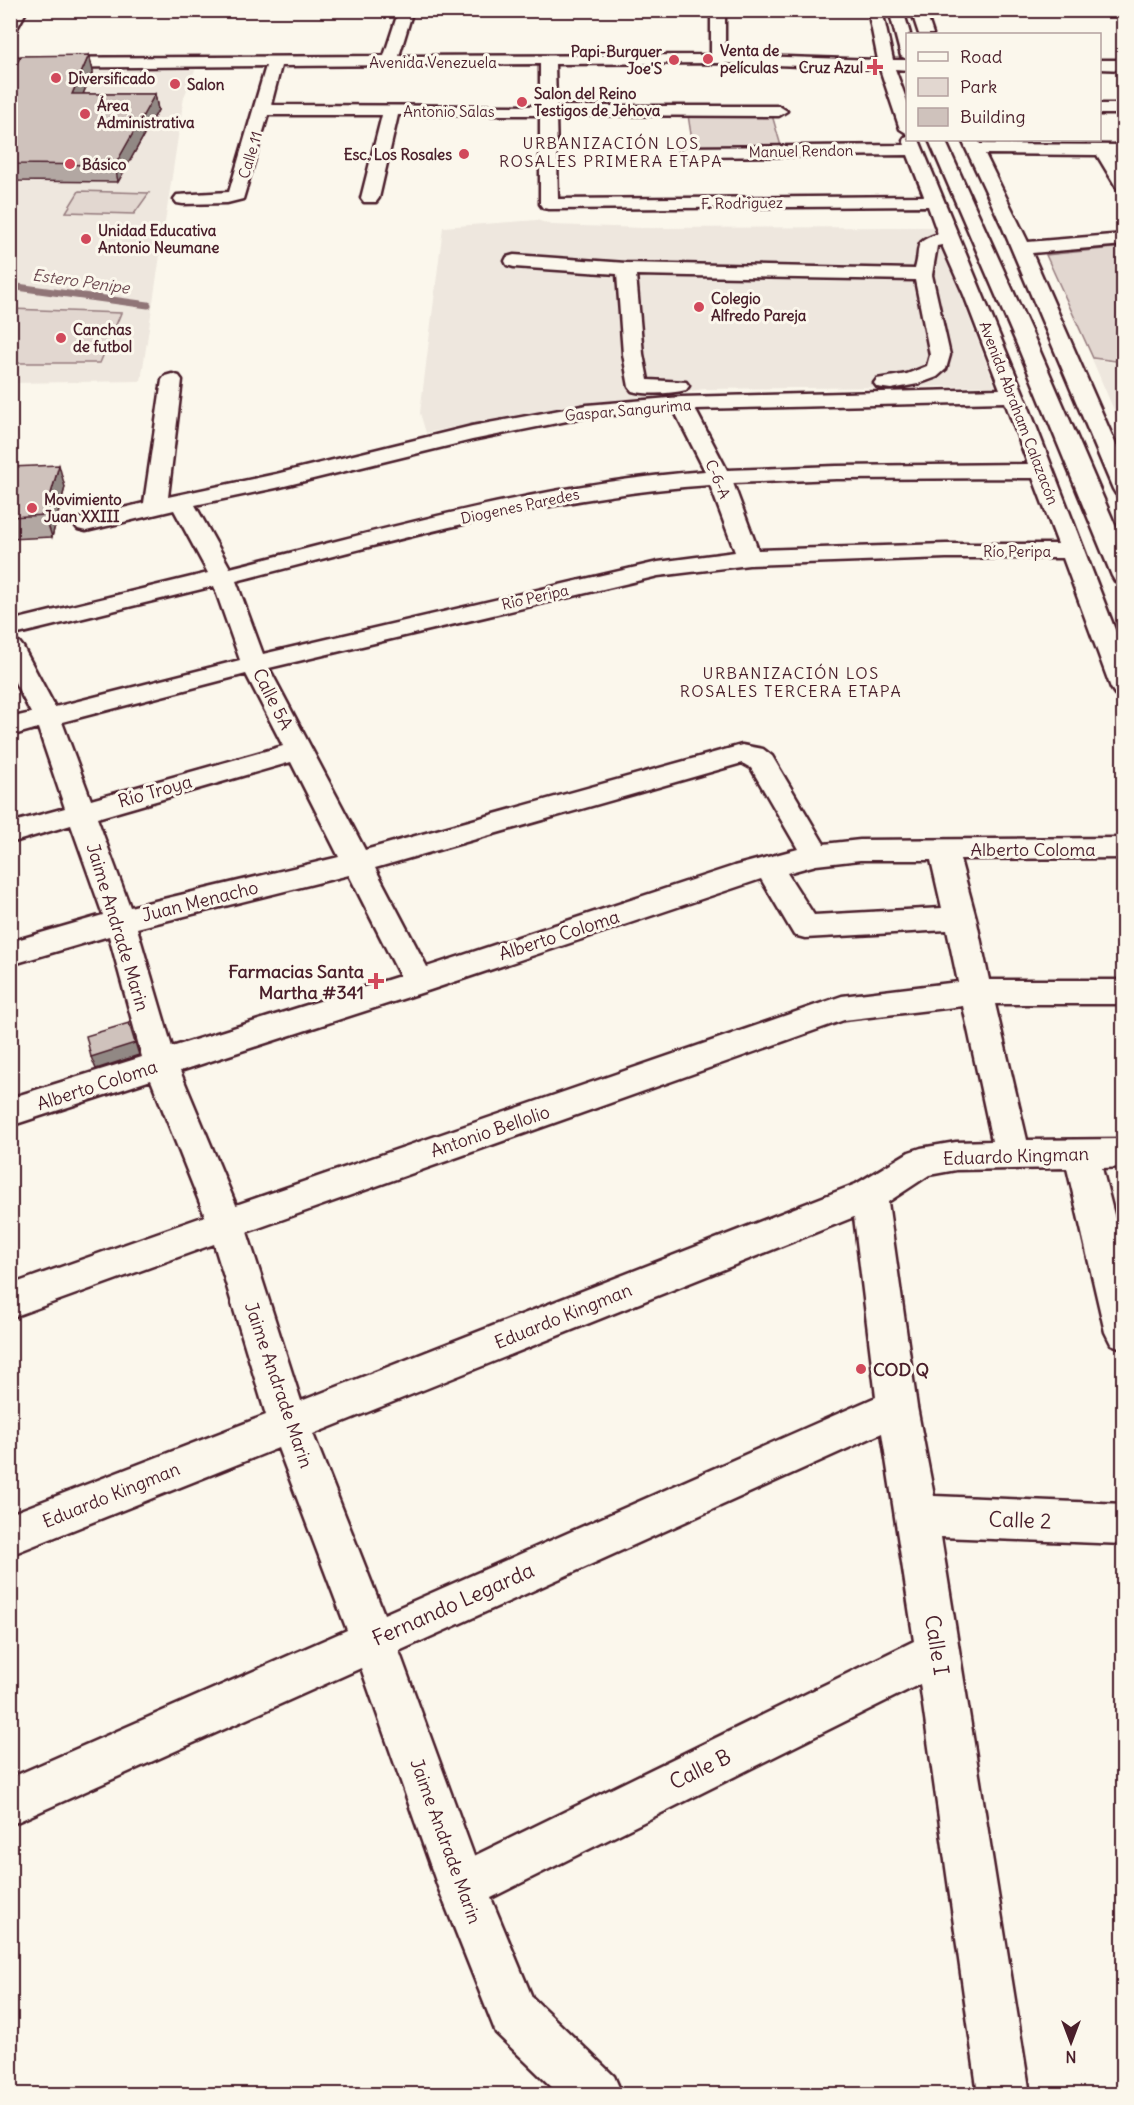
<svg xmlns="http://www.w3.org/2000/svg" width="1134" height="2105" viewBox="0 0 1134 2105" font-family="Delius,sans-serif">
  <rect width="100%" height="100%" fill="#fbf7ec"/>
  <filter id="ink" filterUnits="userSpaceOnUse"><feTurbulence type="fractalNoise" baseFrequency=".0167" numOctaves="2"/><feDisplacementMap in="SourceGraphic" scale="12" xChannelSelector="R" yChannelSelector="G"/><feConvolveMatrix kernelMatrix="1 2 1 2 8 2 1 2 1" color-interpolation-filters="sRGB"/></filter>
  <g filter="url(#ink)">
    <path fill="#eee7de" d="M10,70H195L184,97L141,381L11,383Z
      M537,220L552,225L643,228L935,227L995,386L705,389L522,414L426,433L420,413L443,227Z
      M1092,359L1123,364V431Z"/>
    <path fill="#e2d7d0" stroke="#967b7e" stroke-width="1.5" d="M688,115H772L781,146L693,147Z
      M79,191L149,193L134,214L66,212Z
      M1123,247H1124L1123,362L1093,358L1046,255Z
      M11,309L121,313L100,363H11Z"/>
    <g fill="none" stroke-linecap="round" stroke-linejoin="round">
      <path stroke="#907477" stroke-width="7" d="M10,286L148,305"/>
      <defs>
        <path id="minor" d="M13,10H27L15,32L10,33Z
          M399,10H413L399,56L711,55V10H725V55L878,60L868,10H882L893,60H908V70L895,69L908,104V134L900,129L880,69L718,63L555,64L556,106H779L787,111L779,116L556,115L558,199L924,196L908,155L687,157L679,152L687,147L905,145L903,140L905,137L908,136V140H919L1024,395L1124,653V696L1115,694L1111,688L1063,558H946L749,565L658,576L269,668L365,850L742,745L763,749L772,756L824,844L860,840L1124,838V858L960,859L976,918L989,980H1124V1004H995L1027,1140L1124,1139V1167L1102,1168L1124,1254V1349L1111,1344L1105,1332L1067,1168L956,1170L929,1175L888,1202L917,1407L934,1496L1124,1504V1544L941,1537L1030,2094H978L920,1684L491,1898L532,1997L614,2076L622,2094H559L496,2033L438,1887L361,1668L10,1825V1778L347,1630L278,1448L10,1555V1514L266,1415L214,1244L10,1318V1285L205,1216L151,1080L10,1126V1098L142,1057L109,936L10,965V942L103,915L71,825L10,843V823L65,808L38,728L10,736V718L31,713L10,673V639L19,642L23,647L55,707L240,660L214,586L10,636V621L208,573L174,510L86,531L78,529L74,524L78,519L144,503L162,380L165,376L172,374L179,376L182,380L168,497L276,474L472,426L587,405L681,397L1000,389L964,295L942,245L937,246L932,275L950,355L946,369L937,377L918,384L891,389L877,387L874,383L877,379L907,374L927,366L930,355L915,280L636,275L643,354L648,380L686,382L689,386L686,390C670,394 648,395 632,391L629,387L623,354L617,274L514,267L507,265L505,261L507,257L514,255L626,263L915,269C922,245 911,243 938,234L928,206L549,209L543,208L540,204V115H398L379,198L376,202H364L361,198L382,115H268L243,199L227,203L183,204L177,203L174,199L177,195L229,192L266,66L10,68V58L384,56ZM540,64V106L271,105L281,66ZM1005,402L1028,464L836,466L727,470L695,409ZM674,410L705,471C543,483 387,529 230,568L195,505L276,488L472,440L587,417ZM1033,478L1058,544H946L758,550L733,483L836,479ZM710,485L735,552L658,562L263,654L236,581C394,541 548,496 710,485ZM246,674L283,746L91,800L62,722ZM291,762L339,857L130,907L97,818ZM742,763L751,768L798,849L734,866L427,967L375,868ZM860,860H931L942,908L814,915L787,873L816,865ZM349,875L400,976L172,1047L137,928ZM761,879L794,935L805,938L947,930L958,982L842,996L236,1205L180,1071L430,990ZM963,1006L992,1141L956,1142L921,1148L909,1152L856,1184L301,1401L247,1232L844,1020ZM854,1217L876,1397L384,1614L313,1434ZM882,1433L914,1641L474,1856L399,1651Z
          M911,10H925L933,34H919Z
          M1100,60H1124V70L1100,69Z
          M1100,104H1124V114H1100Z
          M962,140H978L980,144L1124,145V155H1114L1124,171V191L1118,190L1097,155L985,154L1028,242L1124,234V245L1032,253L1124,463V496L1116,494L1113,489L1002,226Z"/>
        <path id="major" d="M889,10H903L910,34H908V60L901,56Z
          M929,140H945L1036,342L1124,546V583L1115,581L1112,576L1016,342Z"/>
      </defs>
      <use href="#minor" stroke="#4a1f2b" stroke-width="5"/>
      <use href="#major" stroke="#4a1f2b" stroke-width="5"/>
      <use href="#minor" fill="#fbf7ec" fill-rule="evenodd"/>
      <use href="#major" fill="#fbf7ec" fill-rule="evenodd"/>
    </g>
    <path fill="#b2a7a2" stroke="#4a1f2b" stroke-width="1.5" d="M89,55L93,71L83,94H155L158,110L118,182L10,181V76Z
      M10,467L65,487L52,537L10,539Z"/>
    <path fill="#918884" stroke="#4a1f2b" stroke-width="1.5" d="M89,55L93,71L76,110L72,94Z
      M155,94L158,110L118,182L115,165Z
      M59,465L65,487L52,537L45,515Z
      M129,1023L139,1055L96,1069L91,1057Z"/>
    <path fill="#cfc2bc" stroke="#4a1f2b" stroke-width="1.5" d="M89,55L72,94H155L115,165L10,164V76L21,56Z
      M59,465L45,515L10,517V467Z
      M129,1023L135,1043L91,1057L86,1036Z"/>
  </g>
  <g fill="#d1495b" stroke="#fbf7ec" stroke-width="2">
    <circle cx="708" cy="59" r="6"/>
    <circle cx="674" cy="60" r="6"/>
    <path d="M872 58h6v6h6v6h-6v6h-6v-6h-6v-6h6z"/>
    <circle cx="56" cy="78" r="6"/>
    <circle cx="175" cy="84" r="6"/>
    <circle cx="522" cy="102" r="6"/>
    <circle cx="85" cy="114" r="6"/>
    <circle cx="464" cy="154" r="6"/>
    <circle cx="70" cy="164" r="6"/>
    <circle cx="86" cy="239" r="6"/>
    <circle cx="699" cy="307" r="6"/>
    <circle cx="61" cy="338" r="6"/>
    <circle cx="32" cy="508" r="6"/>
    <path d="M373 972h6v6h6v6h-6v6h-6v-6h-6v-6h6z"/>
    <circle cx="861" cy="1369" r="6"/>
  </g>
  <g text-anchor="middle" dominant-baseline="central" stroke-width="6" stroke-linejoin="round" paint-order="stroke">
    <g font-size="15" font-weight="bold" fill="#4a1f2b" stroke="#fbf7ec" text-anchor="start">
      <text x="720" y="50">Venta de<tspan x="720" dy="17">películas</tspan></text>
      <text x="662" y="51" text-anchor="end">Papi-Burguer<tspan x="662" dy="17">Joe'S</tspan></text>
      <text x="863" y="67" text-anchor="end">Cruz Azul</text>
      <text x="68" y="78">Diversificado</text>
      <text x="187" y="84">Salon</text>
      <text x="534" y="93">Salon del Reino<tspan x="534" dy="17">Testigos de Jehova</tspan></text>
      <text x="97" y="105">Área<tspan x="97" dy="17">Administrativa</tspan></text>
      <text x="452" y="154" text-anchor="end">Esc. Los Rosales</text>
      <text x="82" y="164">Básico</text>
      <text x="98" y="230">Unidad Educativa<tspan x="98" dy="17">Antonio Neumane</tspan></text>
      <text x="711" y="298">Colegio<tspan x="711" dy="17">Alfredo Pareja</tspan></text>
      <text x="73" y="329">Canchas<tspan x="73" dy="17">de futbol</tspan></text>
      <text x="44" y="499">Movimiento<tspan x="44" dy="17">Juan XXIII</tspan></text>
    </g>
    <g font-size="15" fill="#4a1f2b" stroke="#fbf7ec">
      <text x="433" y="62">Avenida Venezuela</text>
      <text x="449" y="111">Antonio Salas</text>
      <text transform="translate(801 151) rotate(-1)">Manuel Rendon</text>
      <text transform="translate(250 155) rotate(-73)">Calle 11</text>
      <text transform="translate(742 203) rotate(-1)">F. Rodriguez</text>
      <text transform="translate(628 410) rotate(-5)">Gaspar Sangurima</text>
      <text transform="translate(1019 413) rotate(69)">Avenida Abraham Calazacón</text>
      <text transform="translate(718 479) rotate(67)">C-6-A</text>
      <text transform="translate(520 506) rotate(-12)">Diogenes Paredes</text>
      <text x="1017" y="551">Río Peripa</text>
      <text transform="translate(535 597) rotate(-13)">Río Peripa</text>
    </g>
    <g font-size="16" letter-spacing="1.5" fill="#4a1f2b" stroke="#fbf7ec">
      <text x="611" y="143">URBANIZACIÓN LOS<tspan x="611" dy="18">ROSALES PRIMERA ETAPA</tspan></text>
      <text x="791" y="673">URBANIZACIÓN LOS<tspan x="791" dy="18">ROSALES TERCERA ETAPA</tspan></text>
    </g>
    <g font-size="16" font-style="italic" fill="#6d4a51" stroke="#fbf7ec">
      <text transform="translate(81 281) rotate(8)">Estero Penipe</text>
    </g>
    <g font-size="18" fill="#4a1f2b" stroke="#fbf7ec">
      <text transform="translate(273 699) rotate(63)">Calle 5A</text>
      <text transform="translate(155 791) rotate(-16)">Río Troya</text>
      <text x="1033" y="849">Alberto Coloma</text>
      <text transform="translate(200 901) rotate(-14)">Juan Menacho</text>
      <text transform="translate(118 927) rotate(73)">Jaime Andrade Marin</text>
      <text transform="translate(559 935) rotate(-18)">Alberto Coloma</text>
      <text transform="translate(97 1085) rotate(-18)">Alberto Coloma</text>
      <text transform="translate(490 1131) rotate(-19)">Antonio Bellolio</text>
      <text transform="translate(1016 1156) rotate(-2)">Eduardo Kingman</text>
      <text transform="translate(563 1316) rotate(-22)">Eduardo Kingman</text>
      <text transform="translate(279 1385) rotate(71)">Jaime Andrade Marin</text>
      <text transform="translate(111 1495) rotate(-22)">Eduardo Kingman</text>
      <text transform="translate(446 1841) rotate(70)">Jaime Andrade Marin</text>
    </g>
    <g font-size="18" font-weight="bold" fill="#4a1f2b" stroke="#fbf7ec" text-anchor="end">
      <text x="364" y="971">Farmacias Santa<tspan x="364" dy="21">Martha #341</tspan></text>
      <text x="873" y="1369" text-anchor="start">COD Q</text>
    </g>
    <g font-size="21" fill="#4a1f2b" stroke="#fbf7ec">
      <text transform="translate(1020 1520) rotate(2)">Calle 2</text>
      <text transform="translate(453 1604) rotate(-24)">Fernando Legarda</text>
      <text transform="translate(937 1645) rotate(81)">Calle I</text>
      <text transform="translate(700 1769) rotate(-26)">Calle B</text>
    </g>
  </g>
  <rect width="1134" height="2105" fill="none" stroke="#fbf7ec" stroke-width="36"/>
  <rect x="18" y="18" width="1098" height="2069" fill="none" stroke="#4a1f2b" stroke-width="2" filter="url(#ink)"/>
  <rect x="906" y="33" width="195" height="108" fill="#fbf7ec" stroke="#b4a19f" stroke-width="1.5"/>
  <rect x="918" y="52" width="30" height="9" fill="#fbf7ec" stroke="#b4a19f" stroke-width="1.5"/>
  <text x="960" y="63" font-size="18" fill="#4a1f2b">Road</text>
  <rect x="918" y="78" width="30" height="18" fill="#e2d7d0" stroke="#b4a19f" stroke-width="1.5"/>
  <text x="960" y="93" font-size="18" fill="#4a1f2b">Park</text>
  <rect x="918" y="108" width="30" height="18" fill="#cfc2bc" stroke="#b4a19f" stroke-width="1.5"/>
  <text x="960" y="123" font-size="18" fill="#4a1f2b">Building</text>
  <g transform="translate(1071 2042) rotate(180)" stroke="#fbf7ec" stroke-width="4.5" paint-order="stroke">
  <path d="M0-4.5L10 22L0 15L-10 22Z" fill="#4a1f2b"/>
  <text y="-9" font-size="16" font-weight="bold" text-anchor="middle" fill="#4a1f2b">N</text>
  </g>
</svg>
